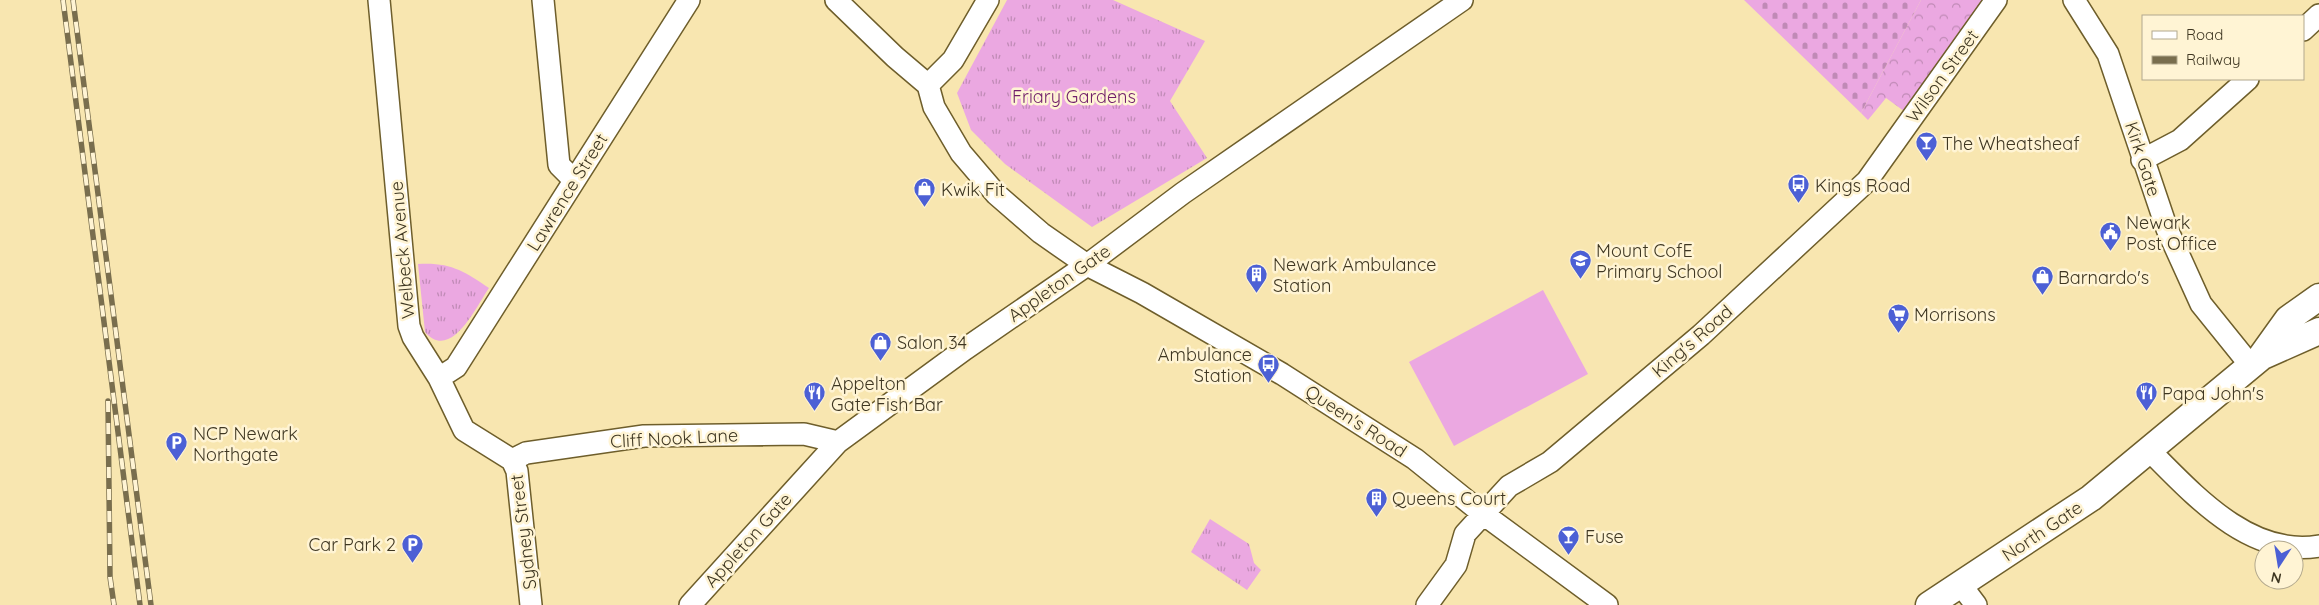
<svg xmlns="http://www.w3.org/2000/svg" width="2319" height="605" viewBox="0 0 2319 605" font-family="Quicksand,sans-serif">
  <defs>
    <pattern id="grass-tufts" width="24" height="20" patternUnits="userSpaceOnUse" patternTransform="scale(1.25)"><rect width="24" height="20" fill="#eba8e1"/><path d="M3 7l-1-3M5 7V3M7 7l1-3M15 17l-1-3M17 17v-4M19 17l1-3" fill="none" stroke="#c08ab6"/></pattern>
    <pattern id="forest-crowns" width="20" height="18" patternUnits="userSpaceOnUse" patternTransform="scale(1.25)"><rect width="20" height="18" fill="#eba8e1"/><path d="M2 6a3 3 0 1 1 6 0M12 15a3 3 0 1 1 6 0" fill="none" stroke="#c08ab6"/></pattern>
    <pattern id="cemetery-stones" width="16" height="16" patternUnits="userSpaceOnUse" patternTransform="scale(1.25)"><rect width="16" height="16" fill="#eba8e1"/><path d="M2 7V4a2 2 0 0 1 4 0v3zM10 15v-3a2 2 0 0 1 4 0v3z" fill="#c08ab6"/></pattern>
  </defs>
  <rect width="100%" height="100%" fill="#f8e6b0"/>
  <path fill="url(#grass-tufts)" d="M1007,0H1113L1205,41L1170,101L1207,158L1092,227L1005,164L971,130L957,93Z
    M418,264C450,262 464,271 489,288C476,307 451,362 425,332Z
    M1210,519L1249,544L1254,563L1261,570L1247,590L1191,552Z"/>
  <path fill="url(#forest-crowns)" d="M1921,0H1988L1908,114L1886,98L1868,120L1861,113Z"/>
  <path fill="url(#cemetery-stones)" d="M1744,0H1921L1861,113Z"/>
  <path fill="#eba8e1" d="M1543,290L1588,374L1454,446L1409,362Z"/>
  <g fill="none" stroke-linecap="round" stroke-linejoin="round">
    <defs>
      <path id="minor" d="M379,0L409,326L413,337L439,378L464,430L512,460
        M543,0L559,165L574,180
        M836,0L895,57L928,85L934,107L961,153L996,194L1041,233L1087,265L1142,293L1282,374L1415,459L1482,513L1607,605
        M2074,0L2108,54L2167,229L2201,304L2251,366
        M2303,30L2319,15
        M928,85L953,60L988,0
        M2142,160L2180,140L2248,79
        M439,378L456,367L689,0
        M2150,451C2194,495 2250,558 2319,546
        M512,460L526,453L644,436L804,434L838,442
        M512,460L517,471L531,605
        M1961,585L1976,605
        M690,605L838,442L965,349L1087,265L1183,193L1462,0
        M1427,605L1456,565L1465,534L1509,486L1550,462L1701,335L1867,181L1996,0"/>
      <path id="major" d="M2263,356L2319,331
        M1929,605L2091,498L2260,358L2288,319L2319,297"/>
    </defs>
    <use href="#minor" stroke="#6e5e2b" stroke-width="24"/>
    <use href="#major" stroke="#6e5e2b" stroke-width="29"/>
    <use href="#minor" stroke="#fff" stroke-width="21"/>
    <use href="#major" stroke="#fff" stroke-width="26"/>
    <defs>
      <path id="rail" d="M63,0L140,605
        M73,0L151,605
        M108,401L110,577L114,605"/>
    </defs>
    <use href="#rail" stroke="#796e4e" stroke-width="5.5"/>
    <use href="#rail" stroke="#fff4d4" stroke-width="4" stroke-dasharray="11" stroke-linecap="butt"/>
  </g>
  <defs>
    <symbol id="bar-pin" viewBox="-11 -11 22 30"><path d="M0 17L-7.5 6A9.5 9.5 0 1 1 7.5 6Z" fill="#4c60d5" stroke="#fff4d4"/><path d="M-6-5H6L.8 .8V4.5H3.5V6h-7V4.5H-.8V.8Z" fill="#fff"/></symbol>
    <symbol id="bus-pin" viewBox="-11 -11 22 30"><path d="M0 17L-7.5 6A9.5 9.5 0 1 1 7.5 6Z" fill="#4c60d5" stroke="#fff4d4"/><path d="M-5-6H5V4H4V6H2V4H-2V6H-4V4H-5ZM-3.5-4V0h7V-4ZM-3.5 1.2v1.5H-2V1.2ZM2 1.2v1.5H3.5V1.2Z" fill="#fff"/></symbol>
    <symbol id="shop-pin" viewBox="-11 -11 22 30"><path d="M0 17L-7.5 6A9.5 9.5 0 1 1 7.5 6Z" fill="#4c60d5" stroke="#fff4d4"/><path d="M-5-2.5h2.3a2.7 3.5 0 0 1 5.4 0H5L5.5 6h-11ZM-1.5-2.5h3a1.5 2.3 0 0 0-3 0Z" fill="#fff"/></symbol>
    <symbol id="civic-pin" viewBox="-11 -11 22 30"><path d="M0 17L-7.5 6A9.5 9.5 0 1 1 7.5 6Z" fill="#4c60d5" stroke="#fff4d4"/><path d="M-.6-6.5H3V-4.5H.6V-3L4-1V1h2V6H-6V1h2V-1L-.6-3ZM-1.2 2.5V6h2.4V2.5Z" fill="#fff"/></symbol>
    <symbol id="school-pin" viewBox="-11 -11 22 30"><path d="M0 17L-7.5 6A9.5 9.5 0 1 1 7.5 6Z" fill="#4c60d5" stroke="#fff4d4"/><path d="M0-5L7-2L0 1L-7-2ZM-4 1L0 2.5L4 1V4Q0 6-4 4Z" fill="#fff"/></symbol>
    <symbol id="building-pin" viewBox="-11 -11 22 30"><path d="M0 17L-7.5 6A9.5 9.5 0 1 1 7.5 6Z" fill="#4c60d5" stroke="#fff4d4"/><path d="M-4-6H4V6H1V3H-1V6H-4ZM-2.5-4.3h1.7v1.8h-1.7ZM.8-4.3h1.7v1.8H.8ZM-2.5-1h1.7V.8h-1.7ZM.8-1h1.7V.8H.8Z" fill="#fff"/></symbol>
    <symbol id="supermarket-pin" viewBox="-11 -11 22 30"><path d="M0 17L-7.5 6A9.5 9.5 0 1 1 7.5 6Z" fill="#4c60d5" stroke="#fff4d4"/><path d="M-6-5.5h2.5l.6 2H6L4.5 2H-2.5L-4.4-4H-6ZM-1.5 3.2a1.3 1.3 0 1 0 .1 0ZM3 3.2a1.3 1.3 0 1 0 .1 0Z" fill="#fff"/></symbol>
    <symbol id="restaurant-pin" viewBox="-11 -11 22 30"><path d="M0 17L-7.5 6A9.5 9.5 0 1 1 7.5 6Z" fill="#4c60d5" stroke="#fff4d4"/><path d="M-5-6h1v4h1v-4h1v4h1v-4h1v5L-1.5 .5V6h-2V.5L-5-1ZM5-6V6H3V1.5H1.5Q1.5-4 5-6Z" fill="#fff"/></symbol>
    <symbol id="parking-pin" viewBox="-11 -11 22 30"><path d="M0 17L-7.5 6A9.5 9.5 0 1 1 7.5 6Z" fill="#4c60d5" stroke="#fff4d4"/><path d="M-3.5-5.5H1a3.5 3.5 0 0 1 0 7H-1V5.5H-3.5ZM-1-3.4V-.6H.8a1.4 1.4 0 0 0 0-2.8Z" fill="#fff"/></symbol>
  </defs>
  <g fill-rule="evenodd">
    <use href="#bar-pin" x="1914" y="130" width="25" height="34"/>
    <use href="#bus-pin" x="1786" y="172" width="25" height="34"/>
    <use href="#shop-pin" x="912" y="176" width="25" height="34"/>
    <use href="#civic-pin" x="2098" y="220" width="25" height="34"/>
    <use href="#school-pin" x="1568" y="248" width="25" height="34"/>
    <use href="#building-pin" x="1244" y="262" width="25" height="34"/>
    <use href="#shop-pin" x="2030" y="264" width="25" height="34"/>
    <use href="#supermarket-pin" x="1886" y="302" width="25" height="34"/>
    <use href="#shop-pin" x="868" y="330" width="25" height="34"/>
    <use href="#bus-pin" x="1256" y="352" width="25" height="34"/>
    <use href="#restaurant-pin" x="802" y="380" width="25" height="34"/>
    <use href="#restaurant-pin" x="2134" y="380" width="25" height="34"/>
    <use href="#parking-pin" x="164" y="430" width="25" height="34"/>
    <use href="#building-pin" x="1364" y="486" width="25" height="34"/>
    <use href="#bar-pin" x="1556" y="524" width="25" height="34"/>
    <use href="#parking-pin" x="400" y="532" width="25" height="34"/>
  </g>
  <g text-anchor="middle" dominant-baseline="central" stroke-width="5" stroke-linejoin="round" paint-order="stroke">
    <g font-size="18" fill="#3f3722" stroke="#fff4d4">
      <text transform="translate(1942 76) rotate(-54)">Wilson Street</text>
      <text transform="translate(2143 159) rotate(72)">Kirk Gate</text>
      <text transform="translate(567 192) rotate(-58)">Lawrence Street</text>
      <text transform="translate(402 250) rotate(-95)">Welbeck Avenue</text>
      <text transform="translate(1059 283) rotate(-35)">Appleton Gate</text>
      <text transform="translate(1692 341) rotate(-41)">King's Road</text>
      <text transform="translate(1356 421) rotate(33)">Queen's Road</text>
      <text transform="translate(674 438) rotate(-3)">Cliff Nook Lane</text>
      <text transform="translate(2042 531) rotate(-34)">North Gate</text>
      <text transform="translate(523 532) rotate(-97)">Sydney Street</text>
      <text transform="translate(748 540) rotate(-48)">Appleton Gate</text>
    </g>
    <g font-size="18" fill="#711f6a" stroke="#fff4d4">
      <text x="1074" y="96">Friary Gardens</text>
    </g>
    <g font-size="18" fill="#3f3722" stroke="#fff4d4" text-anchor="start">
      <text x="1942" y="143">The Wheatsheaf</text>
      <text x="1815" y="185">Kings Road</text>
      <text x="941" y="189">Kwik Fit</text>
      <text x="2126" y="222">Newark<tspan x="2126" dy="21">Post Office</tspan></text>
      <text x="1596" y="250">Mount CofE<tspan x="1596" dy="21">Primary School</tspan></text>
      <text x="1273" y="264">Newark Ambulance<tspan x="1273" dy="21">Station</tspan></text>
      <text x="2058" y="277">Barnardo's</text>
      <text x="1914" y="314">Morrisons</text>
      <text x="897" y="342">Salon 34</text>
      <text x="1252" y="354" text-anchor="end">Ambulance<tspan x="1252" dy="21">Station</tspan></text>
      <text x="831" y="383">Appelton<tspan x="831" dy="21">Gate Fish Bar</tspan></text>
      <text x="2162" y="393">Papa John's</text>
      <text x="193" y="433">NCP Newark<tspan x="193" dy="21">Northgate</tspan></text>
      <text x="1392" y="498">Queens Court</text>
      <text x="1585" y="536">Fuse</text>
      <text x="396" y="544" text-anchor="end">Car Park 2</text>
    </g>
  </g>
  <rect x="2142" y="15" width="162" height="65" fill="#fff4d4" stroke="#b2a88d"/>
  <rect x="2152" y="31" width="25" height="8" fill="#ffffff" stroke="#b2a88d"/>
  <text x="2186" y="40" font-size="15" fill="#3f3722">Road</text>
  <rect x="2152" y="56" width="25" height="8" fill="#796e4e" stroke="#b2a88d"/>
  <text x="2186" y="65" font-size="15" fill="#3f3722">Railway</text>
  <g transform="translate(2279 565) rotate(192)"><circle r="24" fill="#fff4d4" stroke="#b2a88d"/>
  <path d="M0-4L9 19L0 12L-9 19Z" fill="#4c60d5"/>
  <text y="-8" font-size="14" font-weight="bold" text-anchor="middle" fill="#3f3722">N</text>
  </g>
</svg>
